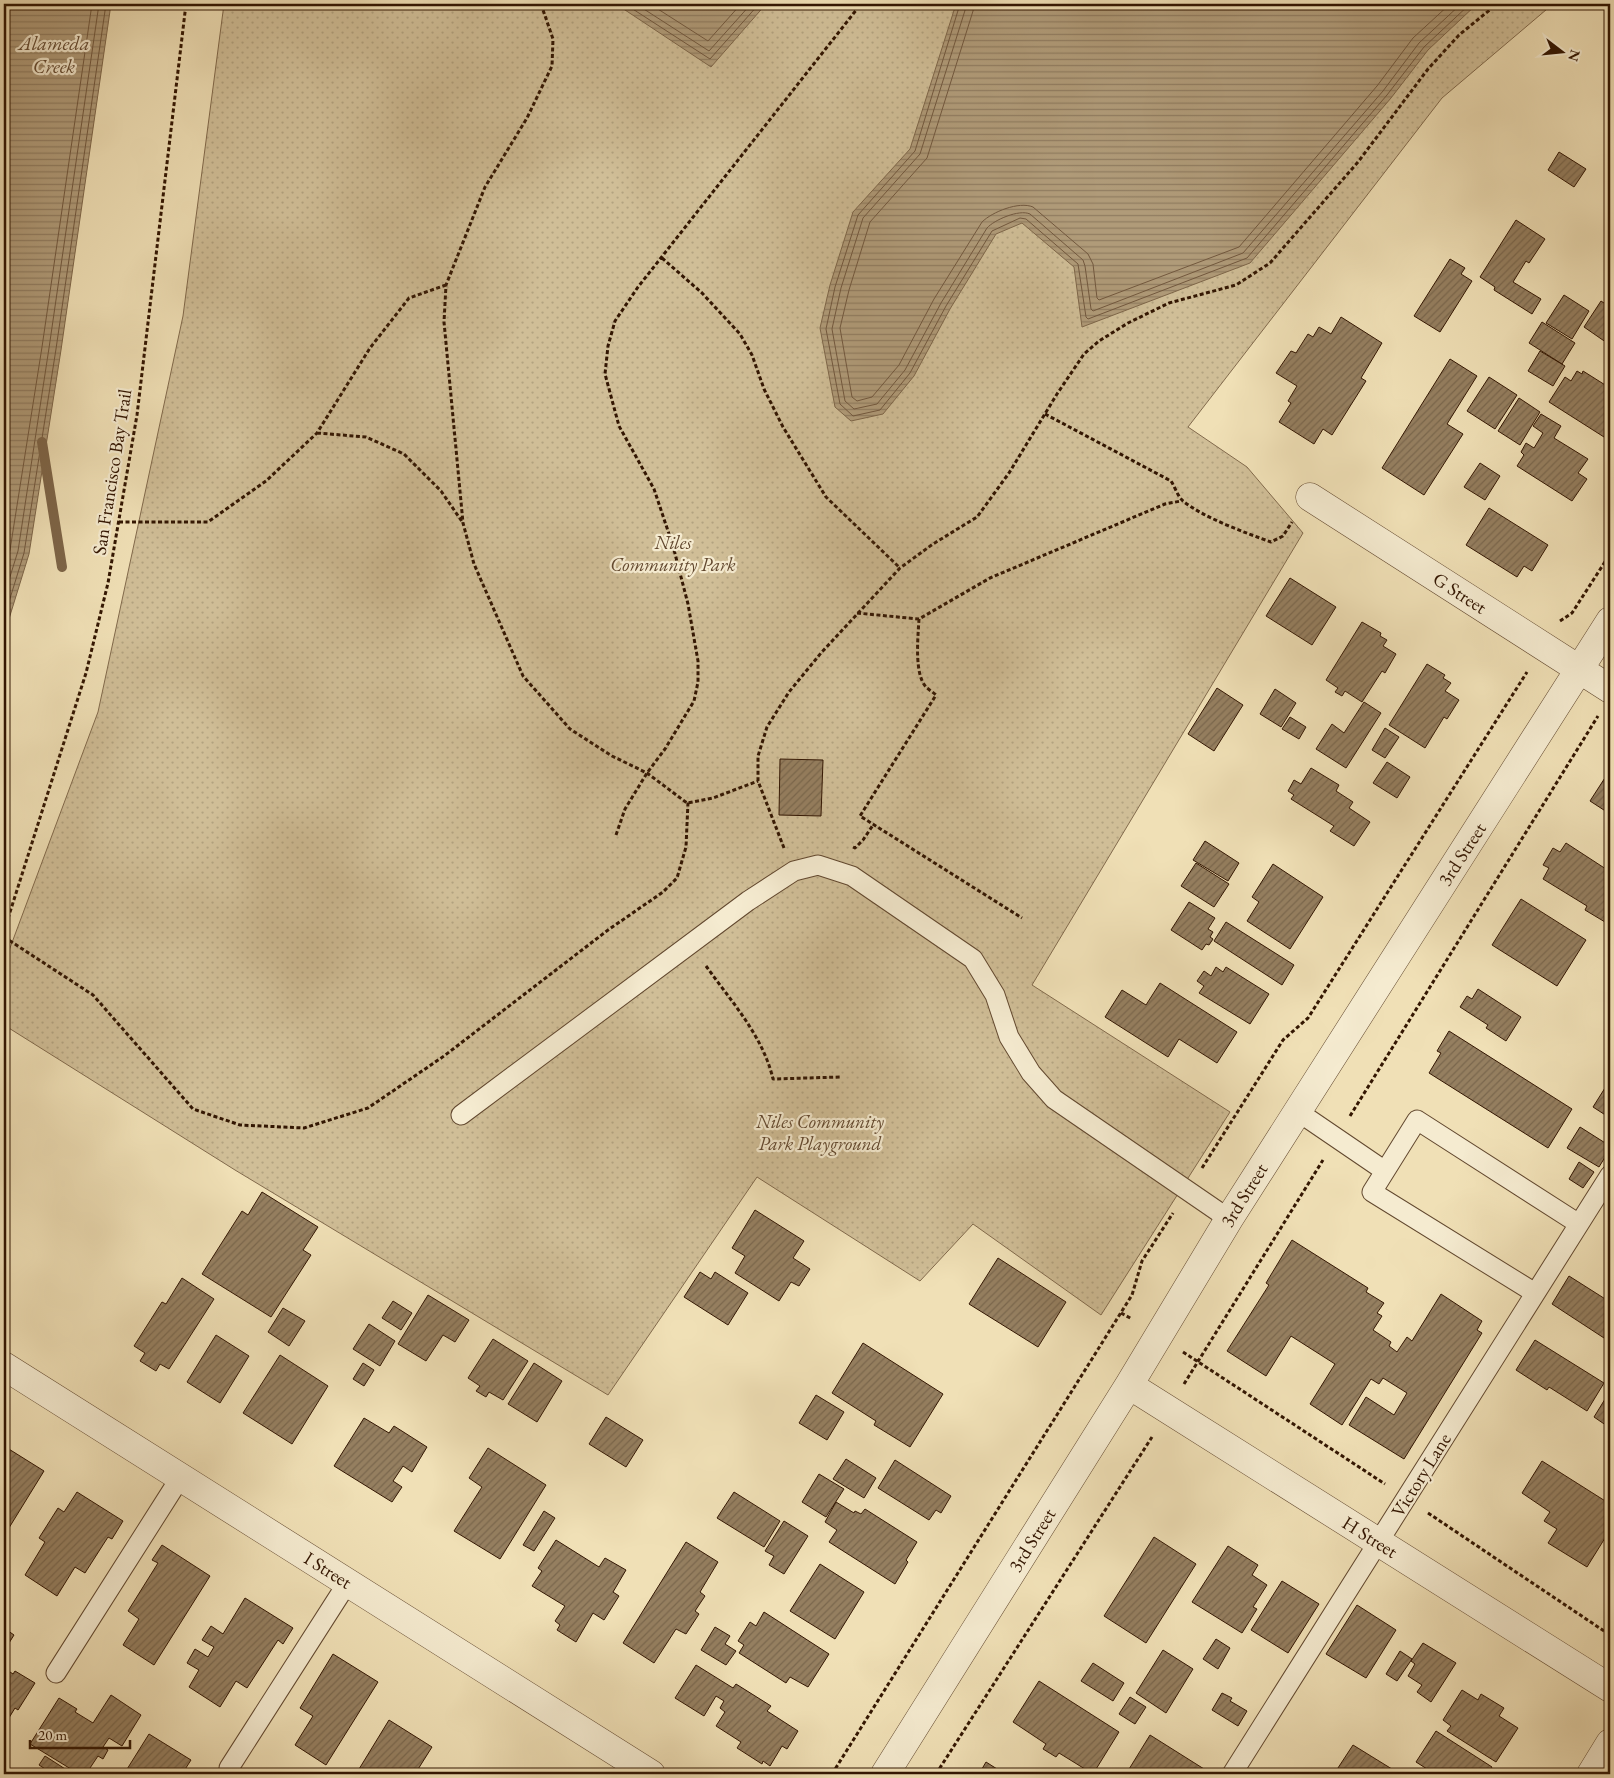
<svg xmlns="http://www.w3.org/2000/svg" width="1614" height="1778" viewBox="0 0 1614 1778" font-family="'EB Garamond',serif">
  <defs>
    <pattern id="park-dots" width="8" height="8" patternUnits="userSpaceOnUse" patternTransform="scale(1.25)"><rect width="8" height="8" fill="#d0be97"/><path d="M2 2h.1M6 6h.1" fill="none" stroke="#b3a380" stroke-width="1.8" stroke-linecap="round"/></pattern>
    <pattern id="water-rules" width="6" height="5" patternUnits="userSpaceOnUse" patternTransform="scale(1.25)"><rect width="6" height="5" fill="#b09b79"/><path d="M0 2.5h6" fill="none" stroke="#907d61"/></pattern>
    <pattern id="building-hatch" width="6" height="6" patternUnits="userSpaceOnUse" patternTransform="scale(1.25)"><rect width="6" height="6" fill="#957f60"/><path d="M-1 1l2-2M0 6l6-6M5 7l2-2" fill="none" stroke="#7a674d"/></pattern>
  </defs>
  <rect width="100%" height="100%" fill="#f0e0b6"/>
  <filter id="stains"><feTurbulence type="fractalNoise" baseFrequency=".004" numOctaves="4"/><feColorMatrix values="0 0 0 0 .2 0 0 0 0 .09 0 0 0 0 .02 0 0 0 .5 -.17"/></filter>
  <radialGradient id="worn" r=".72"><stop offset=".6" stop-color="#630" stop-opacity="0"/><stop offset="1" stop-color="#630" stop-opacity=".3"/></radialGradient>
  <path fill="url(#park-dots)" stroke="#826a4c" d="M224,4H1553L1442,98L1188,427L1247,467L1303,533L1032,985L1230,1112L1101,1315L973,1224L920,1281L757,1177L608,1395L235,1170L4,1025V964L98,712L183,316Z"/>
  <path fill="url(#water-rules)" stroke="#7e6649" d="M4,4H111L61,350L29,554L4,635Z
    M616,4H766L711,67Z
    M956,4H1477L1428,50L1391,98L1250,263L1082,327L1074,267L1022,223L996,234L950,309L914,376L883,414L851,421L835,407L820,328L830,285L853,212L910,149Z"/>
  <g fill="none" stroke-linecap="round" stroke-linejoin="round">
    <path stroke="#72583e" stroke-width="1" d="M625,4L710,59L759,4
      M636,4L709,51L751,4
      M650,4L708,41L741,4
      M960,4L915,151L858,215L835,287L826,329L840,404L853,416L880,410L910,373L946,306L992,231L1020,218L1026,219L1078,264L1086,317L1088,319L1247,258L1387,95L1424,47L1470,4
      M967,4L920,154L863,218L841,288L832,329L845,401L854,409L877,404L905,370L941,303L987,228C994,220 1019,209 1030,214L1083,260L1085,266L1091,309L1093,311L1243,253L1383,91L1419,43L1461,4
      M974,4L973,11L927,158L870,222L849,290L840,328L852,397L857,401L872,397L899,365L934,299L982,222C992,212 1019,201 1033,207L1088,254L1093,264L1097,298L1099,300L1239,247L1377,86L1413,38L1450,4
      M4,571L10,550L42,347L92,4
      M4,596L18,551L49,348L99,4
      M4,618L24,553L56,349L106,4"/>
    <path stroke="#7e6649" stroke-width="10" d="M42,442L62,567"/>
  </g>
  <path fill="url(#building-hatch)" stroke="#331602" d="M1559,152L1586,169L1574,187L1548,170Z
    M1516,220L1545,239L1529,263L1526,261L1513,282L1541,299L1532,314L1494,290L1495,287L1480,277Z
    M1450,259L1465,268L1461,274L1472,281L1440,332L1414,316Z
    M1564,295L1589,311L1572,339L1546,323Z
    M1610,300V345L1584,327L1601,301L1607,305Z
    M1341,317L1382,343L1361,378L1366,381L1332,435L1323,429L1314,444L1279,422L1291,403L1288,401L1297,386L1276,373L1291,351L1296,353L1308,334L1313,337L1319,327L1331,334Z
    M1542,322L1575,343L1562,364L1529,343Z
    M1540,351L1565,366L1553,386L1528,371Z
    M1450,359L1477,376L1447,424L1463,434L1424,495L1382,468Z
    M1577,371L1582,374L1583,371L1610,388V430L1604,437L1549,402L1565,377L1571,381Z
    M1489,377L1517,395L1495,429L1467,411Z
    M1519,398L1540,412L1520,445L1498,431Z
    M1541,414L1561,426L1554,438L1588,459L1578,473L1587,479L1572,501L1517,466L1524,455L1521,452L1526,443L1534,448L1543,433L1533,426Z
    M1480,463L1500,476L1485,500L1464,487Z
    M1489,508L1548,545L1532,571L1524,566L1517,577L1466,545Z
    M1290,578L1336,607L1312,645L1266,616Z
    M1362,622L1381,633L1380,636L1387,640L1383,646L1396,654L1385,673L1382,671L1362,702L1345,691L1342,696L1335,692L1338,688L1326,680Z
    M1427,664L1445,675L1443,678L1451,683L1445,691L1459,700L1447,719L1444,717L1425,748L1389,725Z
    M1217,688L1243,705L1214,751L1188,734Z
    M1275,689L1296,703L1281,727L1260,714Z
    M1364,702L1381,713L1346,768L1316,749L1332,724L1344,733Z
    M1290,717L1306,727L1299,739L1282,729Z
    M1385,728L1399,737L1385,758L1372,750Z
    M780,759L823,760L821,816L779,815Z
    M1387,762L1410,777L1397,798L1373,783Z
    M1311,768L1339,785L1336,791L1353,802L1349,808L1370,822L1354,846L1330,831L1334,826L1291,799L1294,795L1288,791L1294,780L1301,784Z
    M1610,770V814L1590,801Z
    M1205,841L1239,863L1228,881L1193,860Z
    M1566,843L1609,871L1610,868V925L1585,910L1587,906L1543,879L1549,868L1543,865L1553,848L1560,852Z
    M1196,863L1229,884L1214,907L1181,886Z
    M1273,864L1323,897L1290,949L1247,921L1259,902L1252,897Z
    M1521,899L1586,940L1557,986L1492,945Z
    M1189,902L1215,918L1208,929L1213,932L1210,937L1213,939L1209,945L1206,944L1202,950L1171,930Z
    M1226,922L1294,965L1282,985L1214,941Z
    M1216,967L1223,972L1226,967L1269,994L1250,1024L1199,993L1204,986L1197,981L1204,971L1211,976Z
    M1160,983L1237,1032L1217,1063L1179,1039L1168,1057L1105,1017L1122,990L1146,1005Z
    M1478,989L1521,1017L1506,1041L1486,1028L1488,1025L1460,1007L1467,996L1472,999Z
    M1449,1031L1572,1109L1548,1148L1429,1073L1441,1053L1437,1051Z
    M1610,1080V1118L1593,1107Z
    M1580,1127L1610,1146V1149L1599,1167L1567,1148Z
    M1579,1162L1594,1172L1583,1188L1569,1179Z
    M262,1192L318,1227L303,1250L311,1255L271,1317L202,1274L242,1211L248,1215Z
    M755,1210L804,1241L793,1258L810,1269L799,1286L791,1282L779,1301L735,1273L745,1256L732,1248Z
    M1292,1240L1368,1288L1366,1292L1384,1303L1377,1313L1382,1316L1373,1330L1391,1342L1389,1346L1397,1352L1407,1337L1412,1341L1441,1294L1482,1321L1477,1330L1482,1333L1404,1459L1349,1425L1366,1397L1394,1415L1407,1393L1383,1378L1379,1384L1371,1379L1342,1425L1310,1404L1335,1364L1291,1336L1266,1376L1227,1351L1269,1285L1266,1283Z
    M998,1258L1066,1302L1038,1347L969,1304Z
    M700,1272L711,1279L715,1272L748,1293L728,1325L684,1297Z
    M1569,1276L1610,1302V1328L1604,1338L1552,1304Z
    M182,1278L214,1299L169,1369L160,1364L156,1371L140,1361L145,1353L134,1346L162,1302L166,1304Z
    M428,1295L469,1320L455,1342L443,1335L426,1361L398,1344Z
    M393,1301L412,1313L401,1330L382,1318Z
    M283,1308L305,1321L289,1346L268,1332Z
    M369,1324L395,1341L380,1366L353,1349Z
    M216,1335L249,1356L220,1403L187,1382Z
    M493,1339L528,1361L503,1400L489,1392L486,1397L476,1391L480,1386L468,1378Z
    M1535,1340L1604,1383L1587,1411L1549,1387L1547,1390L1516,1370Z
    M863,1343L943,1394L910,1447L874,1425L876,1421L832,1393Z
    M280,1355L328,1386L292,1444L243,1413Z
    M363,1363L374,1370L364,1386L353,1379Z
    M534,1363L562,1381L537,1422L508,1404Z
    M1610,1391V1428L1594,1417Z
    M816,1395L844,1412L827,1440L799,1423Z
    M606,1417L643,1440L626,1467L589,1444Z
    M364,1418L389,1433L394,1426L427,1447L412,1472L403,1466L393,1481L402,1487L392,1502L334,1466Z
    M4,1446L44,1471L4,1536Z
    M488,1448L546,1485L500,1559L454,1531L482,1487L469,1478Z
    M846,1459L876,1478L864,1498L833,1479Z
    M895,1460L951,1496L941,1513L936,1510L929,1520L878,1488Z
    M1542,1461L1610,1504V1530L1587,1567L1548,1543L1557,1529L1544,1521L1550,1512L1522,1493Z
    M819,1474L844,1489L826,1517L802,1502Z
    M77,1492L123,1521L112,1539L108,1537L85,1573L75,1567L57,1596L25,1575L45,1542L39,1538L58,1508L64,1512Z
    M734,1492L780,1521L764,1547L717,1518Z
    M836,1502L854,1513L855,1511L861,1514L865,1509L917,1542L906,1560L908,1562L895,1584L829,1542L837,1530L825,1522Z
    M544,1511L555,1518L534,1551L523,1545Z
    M784,1521L808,1536L784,1574L769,1565L774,1556L765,1551Z
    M1154,1537L1196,1564L1146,1643L1104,1616Z
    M556,1540L599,1567L605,1558L626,1570L613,1592L619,1596L604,1620L593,1613L576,1642L557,1630L560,1625L555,1621L565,1606L532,1586L542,1571L538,1568Z
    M686,1542L718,1562L700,1592L705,1596L695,1611L699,1614L686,1634L676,1629L654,1663L623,1643Z
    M162,1545L210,1576L154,1665L123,1645L139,1619L128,1611L158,1563L152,1560Z
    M1228,1546L1258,1565L1252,1575L1267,1585L1253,1607L1257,1609L1242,1633L1192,1602Z
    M820,1564L864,1592L835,1639L790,1611Z
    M1282,1581L1319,1604L1288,1653L1251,1630Z
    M245,1598L293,1628L283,1644L278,1640L247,1688L236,1681L220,1707L189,1687L199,1670L187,1663L195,1649L208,1657L214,1647L202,1640L211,1626L223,1634Z
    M1357,1605L1396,1630L1366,1678L1326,1654Z
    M764,1612L829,1654L808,1687L790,1677L786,1683L739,1653L744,1645L738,1641L750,1622L756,1626Z
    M715,1627L730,1636L725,1644L736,1651L726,1665L701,1650Z
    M4,1628L14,1635L4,1651Z
    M1216,1639L1230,1648L1218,1669L1203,1659Z
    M1423,1643L1456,1663L1431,1702L1417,1692L1422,1685L1408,1676L1415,1664L1411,1661Z
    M1163,1650L1193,1669L1166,1713L1136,1693Z
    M1400,1651L1412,1659L1397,1681L1386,1674Z
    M333,1654L378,1682L326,1765L295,1745L313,1716L300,1708Z
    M1093,1663L1124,1683L1113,1701L1081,1681Z
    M696,1665L733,1688L736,1684L771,1706L767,1711L798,1731L787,1749L782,1746L770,1766L763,1761L762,1764L737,1748L741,1742L716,1726L725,1712L720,1708L724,1701L716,1696L704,1716L675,1698Z
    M4,1668L13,1674L15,1671L35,1683L18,1710L15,1708L4,1726Z
    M1039,1681L1119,1732L1093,1774L1059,1753L1056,1757L1043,1749L1046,1744L1013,1722Z
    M1462,1690L1478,1700L1481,1694L1504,1708L1499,1716L1518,1728L1496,1762L1447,1731L1451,1726L1443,1720Z
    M1222,1693L1232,1698L1230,1701L1247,1711L1238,1726L1212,1710Z
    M111,1695L141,1715L122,1746L109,1738L103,1747L108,1750L103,1759L98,1756L86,1774H79L30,1744L59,1698L77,1709L75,1712L93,1723Z
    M1130,1697L1146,1707L1135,1724L1119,1714Z
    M389,1720L432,1747L415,1774H356Z
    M1436,1731L1492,1767L1488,1774H1435L1416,1762Z
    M149,1734L191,1760L182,1774H124Z
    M1150,1735L1212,1774H1126Z
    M1353,1745L1400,1774H1334Z
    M45,1756L73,1774H53L39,1765Z
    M986,1762L1005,1774H979Z"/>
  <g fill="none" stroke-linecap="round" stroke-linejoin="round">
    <defs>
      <path id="service" d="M1297,1111L1385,1171
        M461,1115L748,901L794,871L818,865L852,876L973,959L995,995L1009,1037L1031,1073L1054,1099L1229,1219
        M1535,1293L1372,1192L1417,1120L1579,1224
        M56,1673L180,1478
        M229,1768L348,1582
        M1232,1774L1610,1175"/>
      <path id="minor" d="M1310,497L1610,689
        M4,1366L651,1774
        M1129,1385L1610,1688
        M885,1774L1129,1385L1229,1219L1610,621
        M1591,1774L1610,1743"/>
    </defs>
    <use href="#service" stroke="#62482f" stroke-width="21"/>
    <use href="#minor" stroke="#62482f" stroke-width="29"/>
    <path stroke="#331602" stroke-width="3" stroke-dasharray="4 2.5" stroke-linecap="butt" d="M541,4L553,39L552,66L527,118L485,187L446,285L444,322L463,523L474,564L523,676L570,729L612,756L647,773L687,803L713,798L758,781
      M662,258L702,293L740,334L752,355L764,389L783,427L826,497L900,568
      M1045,414L1171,481C1175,487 1178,497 1183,501C1204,518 1246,533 1271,542L1283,536L1292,522
      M317,433L366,437L404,454L441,491L463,523
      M119,522H208L266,481L317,433L370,348L409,298L446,285
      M857,613L919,619L990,578L1165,504L1181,501
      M919,619C918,637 914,674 926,687C929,690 933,692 936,695L860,816L1022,918
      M1560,621L1572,613L1610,554
      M616,835L625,809L647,773L665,749L694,701L698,682V661L688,604L673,546L654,489L619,426L605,374L608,346L615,321L638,287L861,4
      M853,847L855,848L863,840L873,825
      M784,848L758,781V756L767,727L789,692L821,653L900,568L933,544L977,517L1009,473L1057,394L1084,354L1099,341L1128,323L1169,303L1236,285L1270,263L1358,162L1428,69L1459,35L1497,4
      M4,931L86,673L108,583L137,415L186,4
      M4,937L93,995L193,1109L240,1125L304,1128L368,1108L444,1056L608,930L663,892L677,878L686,847L688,802
      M706,966C731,1001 763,1036 773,1079L841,1077
      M1350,1116L1598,716
      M1202,1168L1283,1040L1308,1018L1527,672
      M1121,1313L1132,1319
      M1183,1352L1385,1484
      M1184,1384L1323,1160
      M1428,1513L1610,1635
      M832,1774L1132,1295L1142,1261L1173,1213
      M936,1774L1152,1437"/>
    <use href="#service" stroke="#f5ebd0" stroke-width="19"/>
    <use href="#minor" stroke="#f5ebd0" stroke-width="28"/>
  </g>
  <g text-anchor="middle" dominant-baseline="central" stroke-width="4.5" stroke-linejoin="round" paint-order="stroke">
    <g font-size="19" fill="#331602" stroke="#f5ebd0">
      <text transform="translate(112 472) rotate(-81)">San Francisco Bay Trail</text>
      <text transform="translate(1460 593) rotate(33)">G Street</text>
      <text transform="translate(1462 854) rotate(-57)">3rd Street</text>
      <text transform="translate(1244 1195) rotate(-58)">3rd Street</text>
      <text transform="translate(1421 1475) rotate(-58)">Victory Lane</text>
      <text transform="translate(1370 1537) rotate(32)">H Street</text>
      <text transform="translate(1032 1540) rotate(-58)">3rd Street</text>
      <text transform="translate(328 1570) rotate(32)">I Street</text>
    </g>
    <g font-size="19" font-style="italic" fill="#62482f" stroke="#f5ebd0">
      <text x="673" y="542">Niles<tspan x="673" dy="22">Community Park</tspan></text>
      <text x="820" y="1121">Niles Community<tspan x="820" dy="22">Park Playground</tspan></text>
    </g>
    <g font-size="20" font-style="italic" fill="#654b32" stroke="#f5ebd0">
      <text x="54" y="43">Alameda<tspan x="54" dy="23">Creek</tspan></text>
    </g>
  </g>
  <rect width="1614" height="1778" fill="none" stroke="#f0e0b6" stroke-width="20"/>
  <rect x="5" y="5" width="1604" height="1768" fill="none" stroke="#331602" stroke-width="2.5"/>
  <rect x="10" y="10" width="1594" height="1758" fill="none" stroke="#331602"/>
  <g transform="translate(1562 52) rotate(106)" stroke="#f5ebd0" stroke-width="4" paint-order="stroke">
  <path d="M0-4L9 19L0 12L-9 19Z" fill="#331602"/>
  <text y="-8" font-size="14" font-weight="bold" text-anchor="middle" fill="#331602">N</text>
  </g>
  <path d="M30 1740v8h100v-8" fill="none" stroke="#331602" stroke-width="2.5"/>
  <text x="38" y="1740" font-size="15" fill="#331602" stroke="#f5ebd0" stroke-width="4" paint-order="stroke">20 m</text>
  <rect width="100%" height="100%" filter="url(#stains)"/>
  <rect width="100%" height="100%" fill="url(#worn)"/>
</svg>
